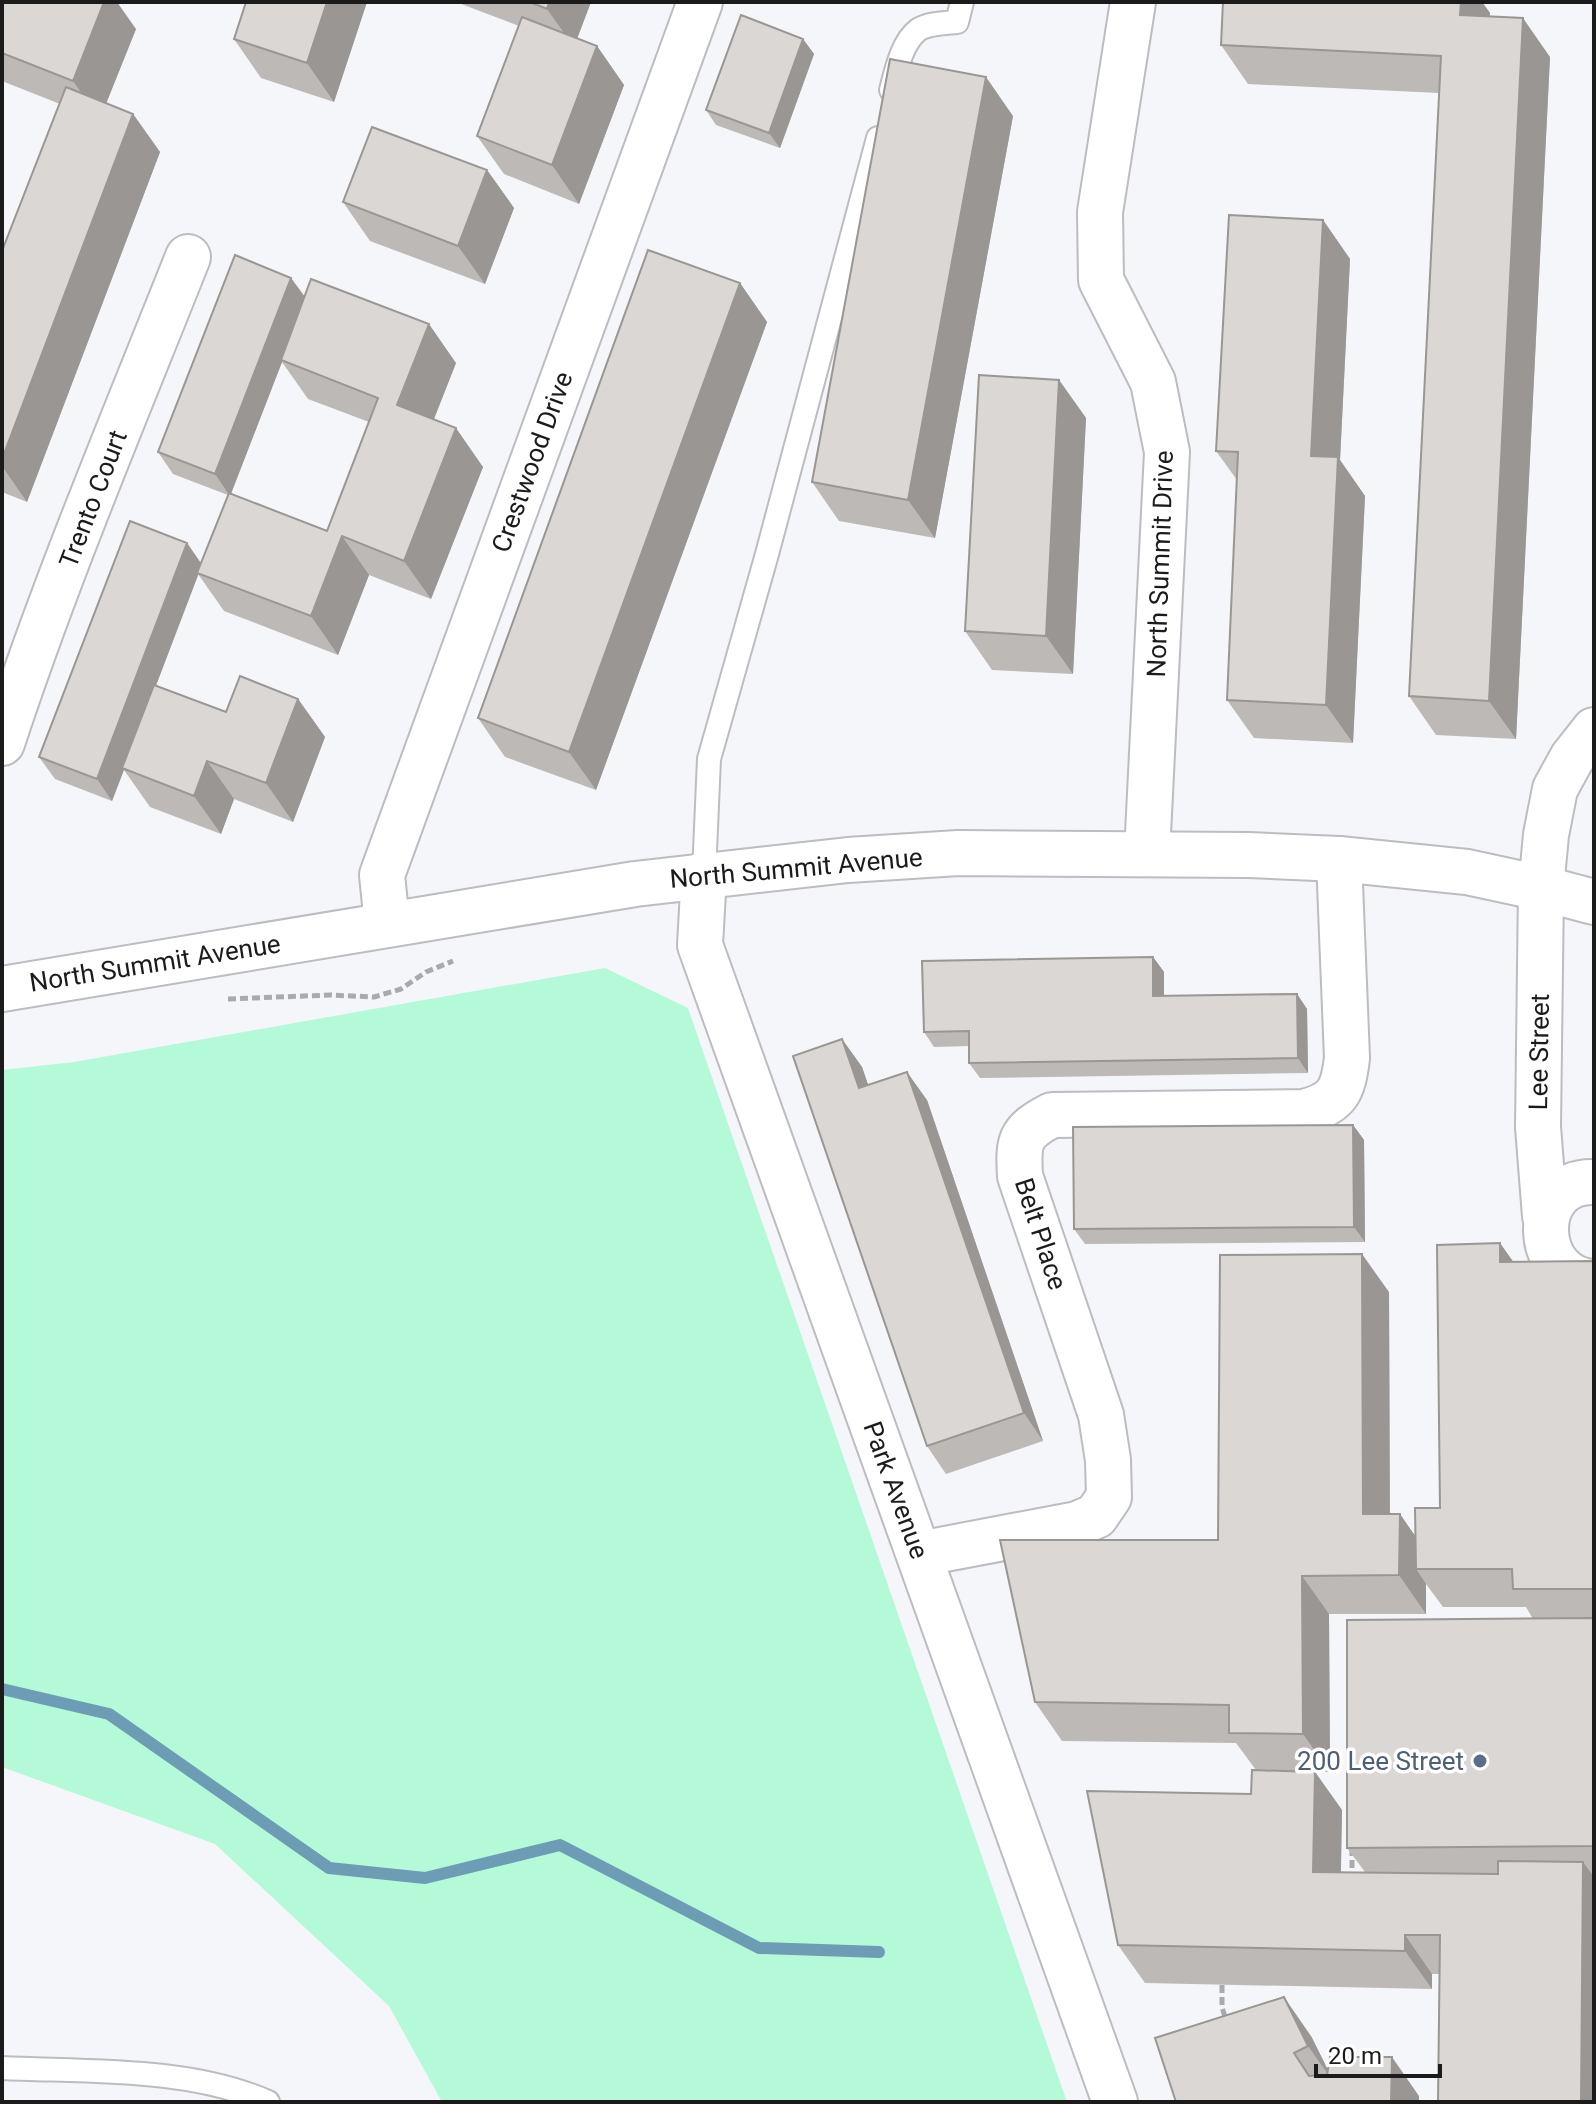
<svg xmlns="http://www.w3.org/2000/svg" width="1596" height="2104" viewBox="0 0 1596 2104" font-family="Roboto,sans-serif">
  <rect width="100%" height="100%" fill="#f5f6fa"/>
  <path fill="#b4fad8" d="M605,968L688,1008L1067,2102H442L389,2006L215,1844L2,1767V1070L74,1062Z"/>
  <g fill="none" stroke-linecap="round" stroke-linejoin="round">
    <path stroke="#6d9db4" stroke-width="12" d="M2,1689L109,1714L329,1868L425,1878L560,1845L759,1948L879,1952"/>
    <defs>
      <path id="lane" d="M891,90C896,71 902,42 918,30C928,23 945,23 957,22L962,2
        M704,874L709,759L767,554L878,138
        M2,2068C88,2072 189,2067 268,2102"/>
      <path id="street" d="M1133,2L1100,212L1101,280L1153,382L1167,452L1147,854
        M2,743C56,579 124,418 188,257
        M704,874L700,945L1115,2102
        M387,924L382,875L700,2
        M1594,1182C1528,1180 1532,1280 1594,1282
        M1545,1216L1538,1127L1541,888L1546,835L1555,789L1572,758L1594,730
        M919,1554L1077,1524L1096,1516L1109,1497L1108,1460L1101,1415L1020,1176C1018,1141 1019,1132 1052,1115L1304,1112C1338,1103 1343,1091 1347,1058L1339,859"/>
      <path id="secondary" d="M2,989L635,884L848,860L958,853L1249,855L1339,859L1467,872L1541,888L1594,902"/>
    </defs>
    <use href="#lane" stroke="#bcbcc1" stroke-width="26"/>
    <use href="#street" stroke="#bcbcc1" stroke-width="48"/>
    <use href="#secondary" stroke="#bcbcc1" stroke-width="48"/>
    <path stroke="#a9aaad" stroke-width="5" stroke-dasharray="8 4" stroke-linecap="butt" d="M228,999L330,995L374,997L401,989L426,972L453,961
      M1352,1848V1878
      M1222,1985V2007L1226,2020"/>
    <use href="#lane" stroke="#fff" stroke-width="22"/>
    <use href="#street" stroke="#fff" stroke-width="44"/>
    <use href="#secondary" stroke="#fff" stroke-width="44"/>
  </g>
  <path fill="#bcb9b6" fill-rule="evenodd" d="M2,2L136,29L106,103L133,114L160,152L27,502L2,492V251L60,104L2,81Z
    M367,2L334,102L261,78L234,39Z
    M456,2H591L577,38L597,46L624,85L579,204L504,174L477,136L519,26Z
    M1223,2H1482L1490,13L1489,16L1550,57L1516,739L1436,735L1409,696L1439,93L1248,84L1221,45Z
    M803,39L814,54L780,148L716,125L706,110Z
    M1013,116L935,538L839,521L812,482Z
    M487,170L514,208L485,284L370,241L343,202Z
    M1323,220L1350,259L1340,460L1365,496L1353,743L1254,738L1227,700L1237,480L1216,451Z
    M291,278L305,297L456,363L434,419L483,467L431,599L369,575L338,655L224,611L198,574L156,685L226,712L298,699L325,737L293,822L234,799L221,834L150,807L124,770L112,801L55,779L39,757L187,543L201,563L228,495L173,474L158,452ZM282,362L308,399L369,422L327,531L231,494Z
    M740,283L767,322L596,790L505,757L478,718Z
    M1059,380L1086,418L1073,674L992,670L965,631Z
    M1153,957L1164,972V996L1297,994L1307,1009L1308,1073L980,1078L969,1063V1046L934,1047L924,1032Z
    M842,1039L862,1067L868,1085L927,1100L1043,1441L946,1474L927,1446Z
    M1353,1125L1364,1140L1365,1242L1085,1244L1074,1229Z
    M1593,1261L1594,1263V1875H1592L1594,1877V2102L1439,1974H1432V1989L1145,1983L1118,1945L1251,1794L1256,1770L1236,1743L1062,1741L1035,1702L1218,1540L1389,1292L1390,1514H1400L1415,1537L1440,1508L1514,1262ZM1426,1584L1443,1607H1526L1533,1619L1347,1848L1365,1872H1341L1342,1810L1315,1772H1330L1329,1614H1426Z
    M1311,2036L1328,2070L1419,2096L1176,2102Z"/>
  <path fill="#999694" d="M104,2H117L136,29L100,119L73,81Z
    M327,2H367L334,102L307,63Z
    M549,2H591L574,47L547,9Z
    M1461,2H1482L1490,13L1487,53L1460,15Z
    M1523,18L1550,57L1516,739L1489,701Z
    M803,39L814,54L780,148L769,133Z
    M597,46L624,85L579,204L552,165Z
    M986,77L1013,116L935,538L908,500Z
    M133,114L160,152L27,502L2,466V459Z
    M487,170L514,208L485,284L458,246Z
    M1323,220L1350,259L1340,460L1365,496L1353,743L1326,705L1311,456Z
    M291,278L307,300L281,360L282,362L230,496L215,474Z
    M740,283L767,322L596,790L569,752Z
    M429,324L456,363L424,444L397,405Z
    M1059,380L1086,418L1073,674L1046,636Z
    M456,428L483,467L431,599L404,561Z
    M342,536L369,575L338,655L311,616Z
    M187,543L202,565L112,801L97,779Z
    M298,699L325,737L293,822L266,783Z
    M207,761L234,799L221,834L194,796Z
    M1153,957L1164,972V1011L1153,996Z
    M1297,994L1307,1009L1308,1073L1298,1058Z
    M842,1039L862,1067L879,1116L859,1088Z
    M907,1072L927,1100L1043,1441L1024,1413Z
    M1353,1125L1364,1140L1365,1242L1354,1227Z
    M1500,1243L1527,1281L1500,1262Z
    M1362,1254L1389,1292L1390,1553L1363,1514Z
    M1593,1261L1594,1263V1558Z
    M1400,1514L1427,1553L1416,1569L1426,1584V1614L1399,1575Z
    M1302,1576L1329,1614L1330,1772L1303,1734Z
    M1315,1772L1342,1810L1340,1910L1313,1872Z
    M1583,1862L1594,1877V2102H1581Z
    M1405,1935L1432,1974V1989L1405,1951Z
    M1284,1997L1311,2036L1335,2084L1308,2046Z
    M1392,2057L1419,2096V2102H1391Z"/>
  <path fill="#dbd7d4" stroke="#999694" stroke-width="2" d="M2,2H104L73,81L2,53Z
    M246,2H327L307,63L234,39Z
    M530,2H549L547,9Z
    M1223,2H1461L1460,15L1523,18L1489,701L1409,696L1441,56L1221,45Z
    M741,15L803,39L769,133L706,110Z
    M522,17L597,46L552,165L477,136Z
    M890,59L986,77L908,500L812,482Z
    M66,87L133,114L2,459V251Z
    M372,127L487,170L458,246L343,202Z
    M1229,215L1323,220L1311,456L1338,457L1326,705L1227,700L1238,452L1216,451Z
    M648,250L740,283L569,752L478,718Z
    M235,255L291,278L215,474L158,452Z
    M311,279L429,324L397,405L456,428L404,561L342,536L311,616L197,573L229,493L327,531L378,398L281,360Z
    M979,375L1059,380L1046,636L965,631Z
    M130,521L187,543L97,779L39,757Z
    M240,676L298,699L266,783L207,761L194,796L122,768L154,685L226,712Z
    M1153,957V996L1297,994L1298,1058L969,1063V1031L924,1032L922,961Z
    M842,1039L859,1088L907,1072L1024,1413L927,1446L793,1056Z
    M1353,1125L1354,1227L1074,1229L1073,1127Z
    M1500,1243V1262L1593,1261L1594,1589H1513L1512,1569H1416L1415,1508H1440L1437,1245Z
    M1362,1254L1363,1514H1400L1399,1575L1302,1576L1303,1734L1229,1733V1705L1035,1702L1000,1540H1218L1220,1255Z
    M1594,1618V1846L1347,1848V1620Z
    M1252,1770L1315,1772L1313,1872L1498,1874V1861L1583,1862L1581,2102H1438L1440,1935H1405V1951L1118,1945L1087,1791L1251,1794Z
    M1284,1997L1308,2046L1294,2053L1309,2076L1327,2075L1330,2057H1392L1391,2102H1176L1155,2038Z"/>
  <circle fill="#5c6f8a" stroke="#fff" stroke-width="3" cx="1480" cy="1761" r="8"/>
  <g text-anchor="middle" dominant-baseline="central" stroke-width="7" stroke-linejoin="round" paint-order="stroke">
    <g font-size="26" fill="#1b1b1c" stroke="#fff">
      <text transform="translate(532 462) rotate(-70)">Crestwood Drive</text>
      <text transform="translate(93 499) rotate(-69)">Trento Court</text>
      <text transform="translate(1160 564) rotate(-88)">North Summit Drive</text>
      <text transform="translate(796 868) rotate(-5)">North Summit Avenue</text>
      <text transform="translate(155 963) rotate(-9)">North Summit Avenue</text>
      <text transform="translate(1539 1052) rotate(-89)">Lee Street</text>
      <text transform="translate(1041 1234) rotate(72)">Belt Place</text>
      <text transform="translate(896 1490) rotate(70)">Park Avenue</text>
    </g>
    <g font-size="26" fill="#4e5e75" stroke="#fff" text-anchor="end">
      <text x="1464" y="1761">200 Lee Street</text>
    </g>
  </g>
  <rect width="1596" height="2104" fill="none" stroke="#1b1b1c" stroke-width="8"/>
  <path d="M1316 2064v12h124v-12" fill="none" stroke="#1b1b1c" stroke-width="4"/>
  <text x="1328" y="2064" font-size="24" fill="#1b1b1c" stroke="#ffffff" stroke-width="6" paint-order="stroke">20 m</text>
</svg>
